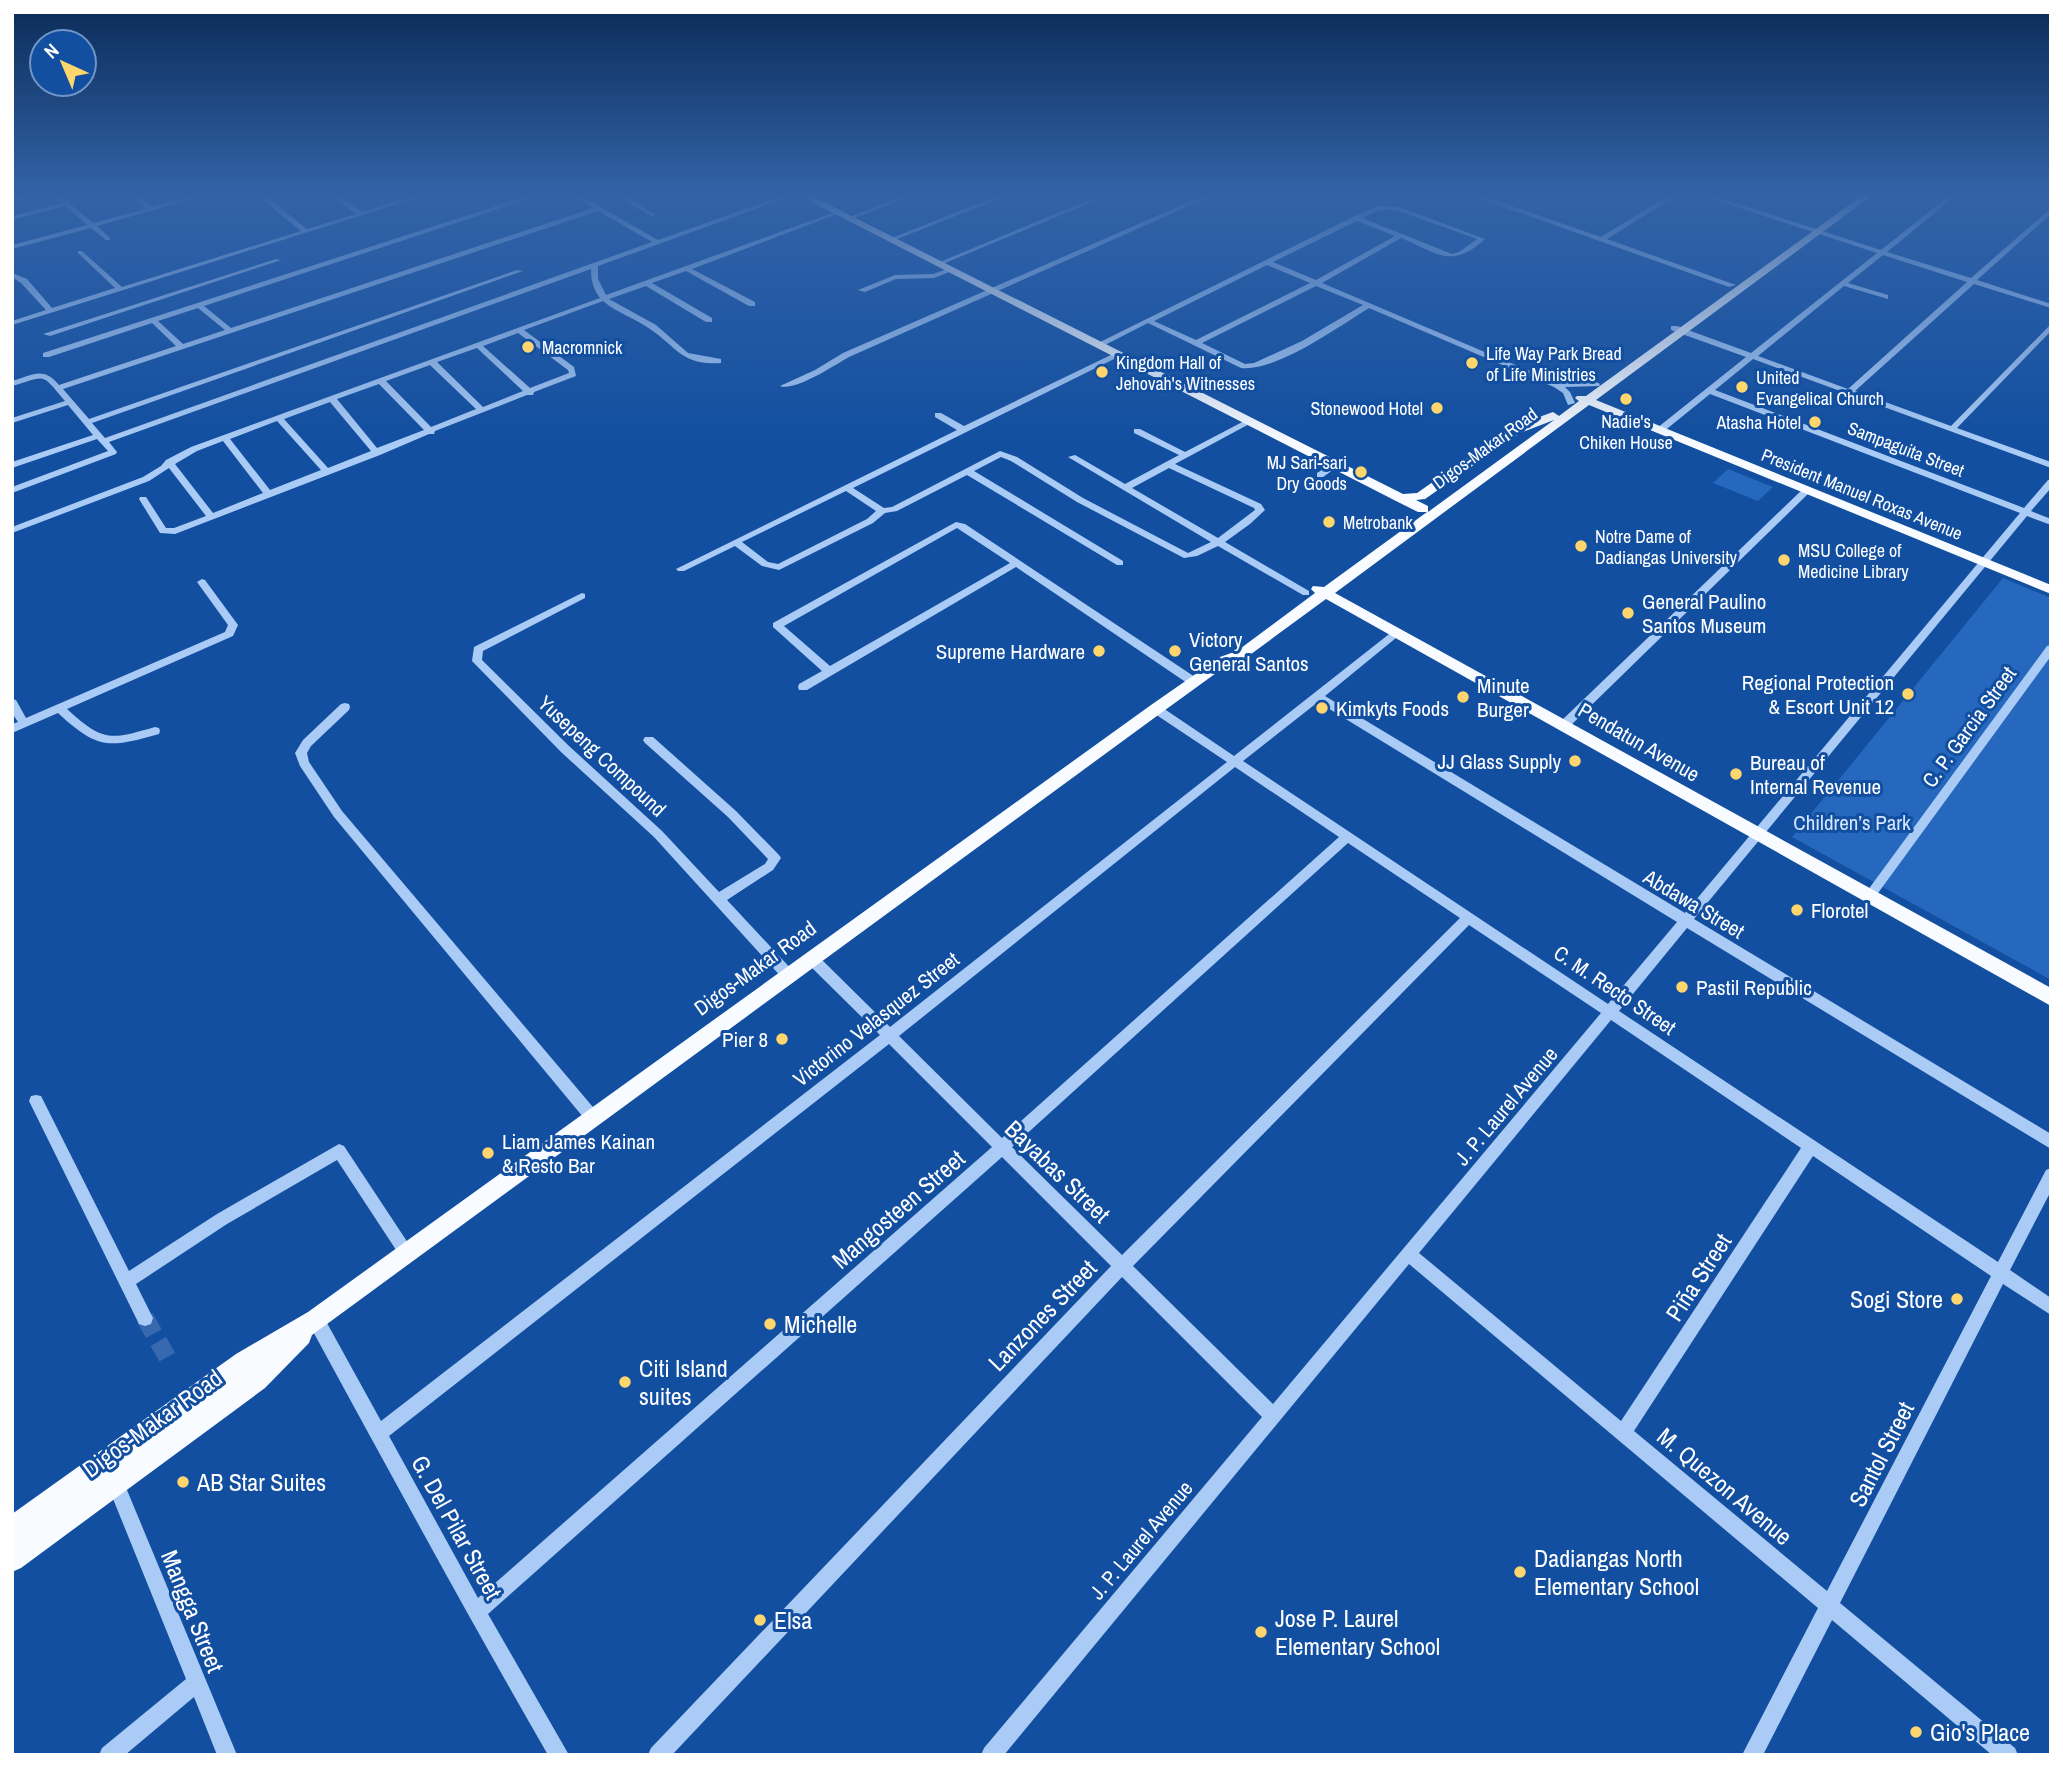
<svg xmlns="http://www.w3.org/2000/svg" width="2063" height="1767" viewBox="0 0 2063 1767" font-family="'Archivo Narrow',sans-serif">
  <rect width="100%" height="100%" fill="#124fa0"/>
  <path fill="#2568be" d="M1728,469L1773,487L1758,501L1713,483Z
    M2003,578L2051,598V980L1792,837Z"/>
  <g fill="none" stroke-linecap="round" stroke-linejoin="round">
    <path stroke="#3669ae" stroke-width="18" stroke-dasharray="18 9" stroke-linecap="butt" d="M145,1318L170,1362"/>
    <path fill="#aacbf5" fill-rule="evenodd" d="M25,194H36L12,202V198Z
      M52,194H59L93,223L146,209L134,197L137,195L152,207L198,194H210L97,226L110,238V240H106L91,228L12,249V245L87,225L65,206L12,220V216L62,203Z
      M255,194H263L307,229L356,214L329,194H337L362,212L418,194H429L12,325V321L46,310L21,283L12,277V273L27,279L52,308L115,288L78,253V251H82L122,287L301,231Z
      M533,194H544L204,306L231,328L593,208L570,194H578L658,240L787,194H797L598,266V279L606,295L835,212L840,213L692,269L755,302V306H749L686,271L652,283L712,318V322H706L646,286L609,299L656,325L688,353L721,359V363C682,366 677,347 650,329C635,318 617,313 603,301L524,330L574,367L576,376L534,392L533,395H527L435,431L434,434H429L380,455L175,534L160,533L139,499L140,497H146L166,528H174L206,516L169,468L149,481L12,533V527L143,477L161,466L166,460L191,447L600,298C593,288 591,281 591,269L109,442L117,452L116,454L12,493V487L108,451L97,439L12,468V462L93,435L68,405L12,423V418L65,401C40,372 48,376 12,386V381C33,375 43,366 59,385L176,346L152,323L49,357H43V353ZM598,211L652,242L105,438L92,423L523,271L517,270L89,419L63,389ZM198,308L225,330L183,344L158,321ZM518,333L568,370L569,373L530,388L483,346ZM477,348L523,391L483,407L437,362ZM430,365L476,409L431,427L386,381ZM379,384L424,430L377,448L337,399ZM330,402L371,451L328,468L284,419ZM277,421L321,470L270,490L230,439ZM223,441L263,493L213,513L175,464L197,451Z
      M614,194H622L656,215L651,216Z
      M906,194H916L850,220L845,219Z
      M1002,194H1012L892,241L887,240Z
      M1103,194H1112L940,265L935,264Z
      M1207,194H1216L849,357C835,365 794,392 780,386L815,370L843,353Z
      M1290,194H1308L1305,196Z
      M1467,194H1477L1601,237L1671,194H1679L1607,239L1736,285L1729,287Z
      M1697,194H1708L1881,250L1951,194H1958L1887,252L1971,278L2051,208V214L1977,280L2051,304V308L1974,284L1855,391L1951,426L2051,324V331L1957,428L2051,462V468L1753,359L1715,390L2024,508L2048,480L2051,479V488L2031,511L2051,519V525L2027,516L1694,919L2051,1134V1149L1687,928L1619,1011L1998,1262L2046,1170L2051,1168V1191L2010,1270L2051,1298V1315L2003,1284L1840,1603L2015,1748L2018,1755H1992L1832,1620L1763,1755H1742L1818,1608L1409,1264L1004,1755H981L984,1748L1262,1417L1122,1277L672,1755H648L651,1748L1111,1266L1002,1157L488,1614L569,1755H548C466,1613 388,1469 310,1326L308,1320L310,1314L316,1312L322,1314L381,1421L880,1035L807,963L806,959L807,955L812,954L817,955L890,1027L1227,762L1152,712L1151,709L1152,706H1160L1234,756L1393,631L1397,630L1402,633L1325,696L1685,913L2020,513L1710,394L1663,432H1657V428L1746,357L1671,330V326H1677L1751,353L1877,253ZM1883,255L1967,282L1848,389L1758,356L1844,286L1888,299V295L1848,283ZM1318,702L1677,922L1608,1004L1243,761ZM1235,767L1339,837L1002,1138L899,1036ZM1348,843L1460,918L1122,1255L1012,1147ZM1469,925L1601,1013L1273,1404L1133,1266ZM1611,1020L1801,1148L1621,1421L1419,1253ZM889,1044L992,1147L478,1598L389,1436ZM1813,1156L1991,1276L1827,1591L1634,1431Z
      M2042,194H2051V198L2043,195Z
      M1378,206L1399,207L1485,239C1451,270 1438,253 1401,238L1322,283L1558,383L1596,382L1600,384L1599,386L1565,387L1570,392L1575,403L1568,405L1563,393L1554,387L1369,308C1338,327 1276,372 1241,368L1148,323L1101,347L1094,345L1353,217ZM1379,210H1396L1477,239L1459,252L1452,254L1362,218ZM1357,221L1395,236L1316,280L1273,262ZM1267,265L1310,283L1196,340L1154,321ZM1316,286L1363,305L1302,341L1254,363L1245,364L1202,343Z
      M276,259L281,260L50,336L43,334Z
      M950,268L952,269V271L934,278L896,279L865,292L858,290L895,275L933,274Z
      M1117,352L1121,354L1120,356L853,488L884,508L892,507L1000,451L1017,457L1083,498L1188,553L1211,542L1068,457L1075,455L1125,484L1179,455L1134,433V429H1140L1185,452L1250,418H1253V422L1175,464L1261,504L1265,510L1250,524L1225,542L1309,591V595H1303L1218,546L1197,556L1184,558L1077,502L1011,461L1001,457L974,471L1123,561V565H1117L967,475L897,511L885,513L873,523L779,570L762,566L735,546L684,571H678L676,569L957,430L935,417V413H941L964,426ZM1169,468L1254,508L1255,510L1218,538L1132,488ZM846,491L876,511L867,519L778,564L768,562L742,542Z
      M1333,463L1340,465L1323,477H1317V473Z
      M1807,487L1811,490L1810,492L1568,728H1560L1559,725L1560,722L1804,488Z
      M956,522L965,524L1198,679L1199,682L1198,685H1190L1016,567L834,674L807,690H799L798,687L799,684L822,671L773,627V623ZM957,528L1010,563L830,666L784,626Z
      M202,579L205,580L238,625L233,636L67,709C103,742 110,740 155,727L159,728L160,731L159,734C109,748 98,750 58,713L12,733V724L18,722L12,713V699L16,700L26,718L225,632L228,625L197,582Z
      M582,593L585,594V598L483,651L482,660L569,746L662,831L719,892L765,864L768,859L728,817L645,743L643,740L645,737H653L736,811L779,855L781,858L773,870L727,900L794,972L796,976L794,980L789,981L784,980L654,837L561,752L472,661L474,647Z
      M2051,645V656L1873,900H1865L1863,897L1865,894L2047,646Z
      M345,703L349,704L350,707L349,710L311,746L307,753L309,762L342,811L598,1113L600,1118L598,1123L593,1125L588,1123L334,817L300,766L295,753L303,740L341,704Z
      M36,1095L41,1096L129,1271L217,1214L339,1144L344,1146L412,1249L415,1254L412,1259L407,1262L402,1259L337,1160L227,1224L136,1284L153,1318L151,1324L145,1326L139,1324L29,1101L31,1096Z
      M116,1475L122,1478L237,1755H217L194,1697L125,1755H99L102,1748L186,1679L107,1484L110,1478Z"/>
    <path fill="#f8fbff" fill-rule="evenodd" d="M796,194H808L1403,494L1417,493L1512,427L1553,412L1559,416L1579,401L1575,398L1577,396H1586L1864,194H1874L1596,400L2051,585V594L1589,405L1335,593L2051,988V1006L1326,599L1247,657L1230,663L1161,713L312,1335L309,1343L265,1388L21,1568L12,1572V1514L236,1354L308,1312L1151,705L1220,657L1237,651L1315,593L1311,589L1313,586L1324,587L1427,512H1418L1396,501ZM1554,420L1428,512V506L1416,500L1425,499L1520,433Z"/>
  </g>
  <linearGradient id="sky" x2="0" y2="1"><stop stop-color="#0a2b58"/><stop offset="0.44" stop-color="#3363a7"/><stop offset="1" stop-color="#3363a7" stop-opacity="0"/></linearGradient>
  <rect width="2063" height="442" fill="url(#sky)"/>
  <g fill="#ffd66e" stroke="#124fa0" stroke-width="2.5">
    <circle cx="528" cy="347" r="7"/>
    <circle cx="1472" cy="363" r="7"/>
    <circle cx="1102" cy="372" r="7"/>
    <circle cx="1742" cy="387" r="7"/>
    <circle cx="1626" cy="399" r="7"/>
    <circle cx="1437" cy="408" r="7"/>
    <circle cx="1815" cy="422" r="7"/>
    <circle cx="1361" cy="472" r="7"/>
    <circle cx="1329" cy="522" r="7"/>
    <circle cx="1581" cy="546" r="7"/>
    <circle cx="1784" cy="560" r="7"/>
    <circle cx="1628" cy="613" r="7"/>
    <circle cx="1099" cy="651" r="7"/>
    <circle cx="1175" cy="651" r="7"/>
    <circle cx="1908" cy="694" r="7"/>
    <circle cx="1463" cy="697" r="7"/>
    <circle cx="1322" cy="708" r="7"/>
    <circle cx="1575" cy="761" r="7"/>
    <circle cx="1736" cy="774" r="7"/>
    <circle cx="1797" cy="910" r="7"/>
    <circle cx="1682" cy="987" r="7"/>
    <circle cx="782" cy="1039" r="7"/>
    <circle cx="488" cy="1153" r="7"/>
    <circle cx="1957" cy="1299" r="7"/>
    <circle cx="770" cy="1324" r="7"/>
    <circle cx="625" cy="1382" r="7"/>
    <circle cx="183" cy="1482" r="7"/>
    <circle cx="1520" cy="1572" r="7"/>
    <circle cx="760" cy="1620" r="7"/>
    <circle cx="1261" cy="1632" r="7"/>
    <circle cx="1916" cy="1732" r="7"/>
  </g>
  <g text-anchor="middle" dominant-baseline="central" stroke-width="6" stroke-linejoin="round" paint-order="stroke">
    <g font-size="18" fill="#fff" stroke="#124fa0" text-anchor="start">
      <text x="542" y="347">Macromnick</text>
      <text x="1486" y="353">Life Way Park Bread<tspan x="1486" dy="21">of Life Ministries</tspan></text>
      <text x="1116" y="362">Kingdom Hall of<tspan x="1116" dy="21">Jehovah's Witnesses</tspan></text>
      <text x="1756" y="377">United<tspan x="1756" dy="21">Evangelical Church</tspan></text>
      <text x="1423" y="408" text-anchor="end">Stonewood Hotel</text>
      <text x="1626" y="421" text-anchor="middle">Nadie's<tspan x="1626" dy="21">Chiken House</tspan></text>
      <text x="1801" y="422" text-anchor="end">Atasha Hotel</text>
      <text x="1347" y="462" text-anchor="end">MJ Sari-sari<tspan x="1347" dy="21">Dry Goods</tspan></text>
      <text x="1343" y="522">Metrobank</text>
      <text x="1595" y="536">Notre Dame of<tspan x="1595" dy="21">Dadiangas University</tspan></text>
      <text x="1798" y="550">MSU College of<tspan x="1798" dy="21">Medicine Library</tspan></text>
    </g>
    <g font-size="18" fill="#fff" stroke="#124fa0">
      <text transform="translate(1485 448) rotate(-36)">Digos-Makar Road</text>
      <text transform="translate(1906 449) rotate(21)">Sampaguita Street</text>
      <text transform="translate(1862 494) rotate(22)">President Manuel Roxas Avenue</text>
    </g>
    <g font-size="21" fill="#fff" stroke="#124fa0" text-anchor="start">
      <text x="1642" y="601">General Paulino<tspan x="1642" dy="24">Santos Museum</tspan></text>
      <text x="1189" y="639">Victory<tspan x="1189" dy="24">General Santos</tspan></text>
      <text x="1085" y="651" text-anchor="end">Supreme Hardware</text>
      <text x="1894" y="682" text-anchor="end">Regional Protection<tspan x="1894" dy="24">&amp; Escort Unit 12</tspan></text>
      <text x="1477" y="685">Minute<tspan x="1477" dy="24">Burger</tspan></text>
      <text x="1336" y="708">Kimkyts Foods</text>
      <text x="1561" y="761" text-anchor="end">JJ Glass Supply</text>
      <text x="1750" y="762">Bureau of<tspan x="1750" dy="24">Internal Revenue</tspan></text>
      <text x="1811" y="910">Florotel</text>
      <text x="1696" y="987">Pastil Republic</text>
      <text x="768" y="1039" text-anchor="end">Pier 8</text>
      <text x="502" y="1141">Liam James Kainan<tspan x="502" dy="24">&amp; Resto Bar</tspan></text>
    </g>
    <g font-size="21" fill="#fff" stroke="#124fa0">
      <text transform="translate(1969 727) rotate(-54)">C. P. Garcia Street</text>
      <text transform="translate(1639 742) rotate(30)">Pendatun Avenue</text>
      <text transform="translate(602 756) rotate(43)">Yusepeng Compound</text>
      <text transform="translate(1694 904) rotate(31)">Abdawa Street</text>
      <text transform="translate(755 968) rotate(-36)">Digos-Makar Road</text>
      <text transform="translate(1615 990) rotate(34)">C. M. Recto Street</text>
      <text transform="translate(876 1019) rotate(-38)">Victorino Velasquez Street</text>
      <text transform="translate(1506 1106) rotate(-50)">J. P. Laurel Avenue</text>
      <text transform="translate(1141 1540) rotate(-50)">J. P. Laurel Avenue</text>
    </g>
    <g font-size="21" fill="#d3e6fe" stroke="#124fa0">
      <text x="1852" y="822">Children’s Park</text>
    </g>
    <g font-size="24" fill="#fff" stroke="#124fa0">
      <text transform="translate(1058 1171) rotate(44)">Bayabas Street</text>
      <text transform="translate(898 1209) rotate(-41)">Mangosteen Street</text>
      <text transform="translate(1698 1277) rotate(-57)">Piña Street</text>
      <text transform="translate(1042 1315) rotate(-46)">Lanzones Street</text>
      <text transform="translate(152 1423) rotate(-36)">Digos-Makar Road</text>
      <text transform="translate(1881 1454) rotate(-63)">Santol Street</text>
      <text transform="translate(1725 1486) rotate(40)">M. Quezon Avenue</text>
      <text transform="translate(457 1527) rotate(61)">G. Del Pilar Street</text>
      <text transform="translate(193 1611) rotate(68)">Mangga Street</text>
    </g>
    <g font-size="24" fill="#fff" stroke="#124fa0" text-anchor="start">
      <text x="1943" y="1299" text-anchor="end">Sogi Store</text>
      <text x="784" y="1324">Michelle</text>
      <text x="639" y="1368">Citi Island<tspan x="639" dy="28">suites</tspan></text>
      <text x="197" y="1482">AB Star Suites</text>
      <text x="1534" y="1558">Dadiangas North<tspan x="1534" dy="28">Elementary School</tspan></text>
      <text x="1275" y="1618">Jose P. Laurel<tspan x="1275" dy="28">Elementary School</tspan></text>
      <text x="774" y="1620">Elsa</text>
      <text x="1930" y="1732">Gio's Place</text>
    </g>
  </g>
  <rect width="2063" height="1767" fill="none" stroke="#ffffff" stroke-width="28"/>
  <g transform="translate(63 63) rotate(316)"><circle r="33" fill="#124fa0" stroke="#7195c6" stroke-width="2"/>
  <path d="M0-5L12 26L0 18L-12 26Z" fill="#ffd66e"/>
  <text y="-10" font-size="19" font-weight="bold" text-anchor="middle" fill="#ffffff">N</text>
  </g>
</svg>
